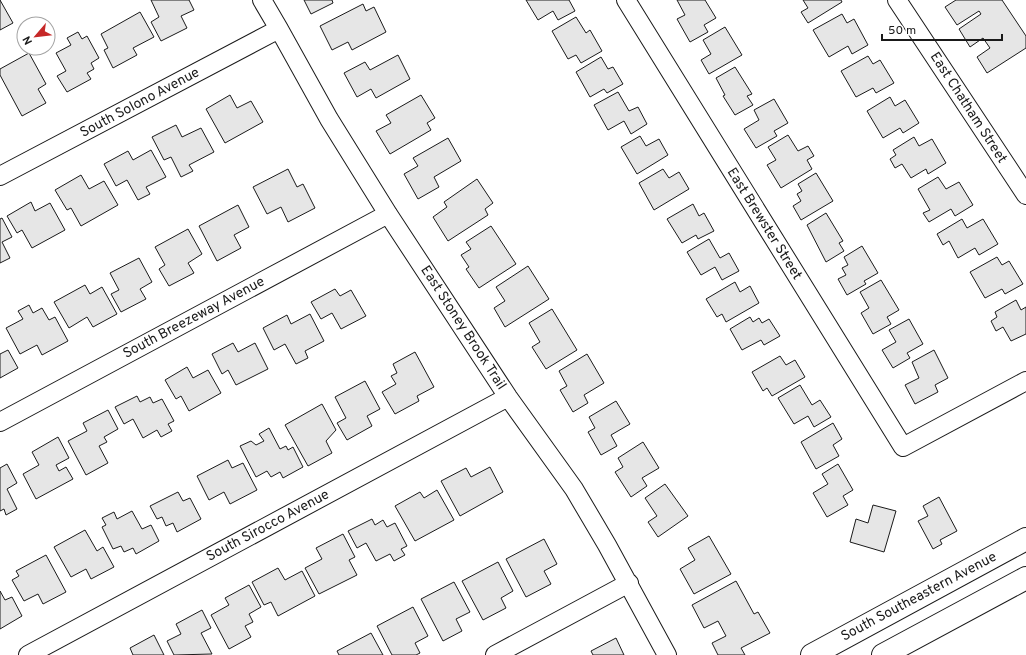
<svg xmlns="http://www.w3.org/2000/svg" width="1026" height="655" viewBox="0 0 1026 655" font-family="Overpass,sans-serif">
  <rect width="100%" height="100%" fill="#fff"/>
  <path fill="#e6e6e6" stroke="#1a1a1a" d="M0,0L13,23L0,30Z
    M151,0H189L194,10L181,16L187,28L161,41L151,22L159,17Z
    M304,0H332L333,3L311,14Z
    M526,0H569L575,11L558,20L553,11L538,20Z
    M677,0H705L716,18L704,25L708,32L690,42L677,19L685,15Z
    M803,0H841L842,2L808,23L801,12L808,8Z
    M956,0H1002L1026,36V48L987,73L977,57L990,48L983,38L970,47L959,29L981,14L979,11L957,25L945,7Z
    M363,4L366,11L374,7L386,32L352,50L348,42L332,50L320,26Z
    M140,12L154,37L133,48L137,55L113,68L104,50L108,48L101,34Z
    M842,14L847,23L854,19L868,45L852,54L848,46L829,57L813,30Z
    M576,17L586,33L590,30L602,51L581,63L576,55L568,59L552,31Z
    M725,27L742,55L709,74L701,60L711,54L703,40Z
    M78,32L82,39L87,36L99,58L91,63L94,69L87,73L91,79L67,92L57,76L66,71L56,53L71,45L67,38Z
    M29,53L46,84L38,89L46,103L22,116L0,75V69Z
    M398,55L410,79L376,98L371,89L357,97L344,73L365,62L370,70Z
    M868,56L873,64L880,60L894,83L876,93L873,88L856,97L841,71Z
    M601,57L608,69L613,67L623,84L607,93L604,89L590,97L576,72Z
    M735,67L752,94L747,96L753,105L735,115L723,96L725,95L716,78Z
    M618,92L629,111L638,107L647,124L631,134L624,121L608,130L594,105Z
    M230,95L237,108L251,101L263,122L225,143L206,109Z
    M421,95L435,118L427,123L431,130L390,154L376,131L391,123L386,115Z
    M890,97L895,106L905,100L919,123L903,133L900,128L883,138L867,111Z
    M774,99L788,123L774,131L777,136L756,148L744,129L759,120L754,110Z
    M176,125L182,137L201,128L214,152L189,165L193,171L181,177L171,157L164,160L152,137Z
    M788,135L798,151L808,146L814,156L807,160L812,169L781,188L767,165L776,160L768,147Z
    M640,136L646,146L659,139L668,155L637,174L621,147Z
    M914,137L919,146L932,139L946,163L928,174L926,169L911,178L902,164L895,168L890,159L896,155L893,150Z
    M448,138L461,161L434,177L439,187L418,199L404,174L418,166L413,158Z
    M151,150L166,177L146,187L150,194L138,200L127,180L116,186L104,164L128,151L133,160Z
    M288,169L297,187L303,184L315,208L288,222L281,207L267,214L253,187Z
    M663,169L669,178L679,172L689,189L654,210L639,183Z
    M816,173L833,201L801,220L793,206L801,201L797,194L802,191L798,184Z
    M81,175L89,189L104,181L118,205L81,226L71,208L67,210L55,190Z
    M938,177L946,189L959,182L973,205L955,216L951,209L929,222L923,213L930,210L918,189Z
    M477,179L493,203L485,209L488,215L448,241L433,217L447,207L444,202Z
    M31,202L35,211L50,203L65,230L32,248L22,230L17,233L7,216Z
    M693,204L699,216L704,213L714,231L698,239L696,235L682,243L667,219Z
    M238,205L249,227L234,235L241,248L217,261L199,226Z
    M826,213L843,241L839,243L844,251L826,262L807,225Z
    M2,218L12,237L2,242L10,258L0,263V219Z
    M962,219L967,228L983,219L998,244L979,255L975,248L958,258L949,241L943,245L937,234Z
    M491,226L516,264L479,288L466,269L469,267L461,255L471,249L466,242Z
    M188,229L202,254L188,263L194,273L169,286L159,269L165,265L155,247Z
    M709,239L720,258L729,253L739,271L722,280L715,267L701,275L687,252Z
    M862,246L878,273L864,281L866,284L847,295L838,279L846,275L842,268L848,265L844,257Z
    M997,257L1002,265L1009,261L1023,284L1005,294L1002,289L985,298L970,272Z
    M139,258L152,282L140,289L146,299L121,312L111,294L119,290L110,273Z
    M528,266L549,299L505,327L494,308L505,301L496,287Z
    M881,280L899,310L887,317L891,324L873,334L861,313L869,308L860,292Z
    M735,282L740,292L750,286L759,303L726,322L722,314L717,317L706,299Z
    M85,285L90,294L102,287L117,314L93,327L87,317L69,328L54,302Z
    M335,289L340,296L351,290L366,316L341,329L332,313L321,319L311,302Z
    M1016,300L1021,310L1026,307V334L1011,341L1003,327L996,331L991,321L997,317L995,312Z
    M29,305L33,313L42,308L49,320L55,317L68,341L42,355L37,345L20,354L6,328L23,319L18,311Z
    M552,309L577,350L546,369L532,347L540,342L529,323Z
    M310,314L324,341L305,351L308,358L296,364L285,344L274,350L263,328L287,315L291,324Z
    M750,317L753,322L759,318L762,323L769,319L780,336L764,345L761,340L742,350L730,329Z
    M909,319L923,344L907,353L910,358L893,368L882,350L896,342L889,330Z
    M233,343L238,352L255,343L268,369L236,385L228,370L222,374L212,354Z
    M8,350L18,368L0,378V354Z
    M934,350L948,378L935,385L938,392L915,404L905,385L919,378L912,362Z
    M415,352L434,387L417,396L419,401L395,414L382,392L396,384L391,376L397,373L393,364Z
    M587,354L604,383L584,395L588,403L573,412L560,390L567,386L559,371Z
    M780,356L786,365L795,360L805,377L772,396L767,388L763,391L752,372Z
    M187,367L193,378L208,370L221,393L189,411L181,396L176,399L165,380Z
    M365,381L380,409L367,416L372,426L347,440L337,423L346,418L335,397Z
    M800,385L812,405L820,400L831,417L814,427L808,416L794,424L778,398Z
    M137,396L140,402L150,397L153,403L162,399L174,421L168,424L172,431L161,437L157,430L143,438L133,419L124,424L115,407Z
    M616,401L630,424L611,435L617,446L601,455L588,432L595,428L589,417Z
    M322,404L336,430L326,441L332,453L308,466L285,425Z
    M108,410L118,429L104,437L107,442L99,446L108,463L86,475L68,441L87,431L83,423Z
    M833,423L842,439L833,445L839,456L816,469L801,442Z
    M269,428L280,449L286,446L288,450L293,447L303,467L283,478L280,472L271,477L267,471L256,477L240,446L251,441L256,445L264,441L259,434Z
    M58,437L69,458L56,465L59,471L66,467L73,479L36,499L23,474L39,465L32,452Z
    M643,442L659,468L642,478L647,486L631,497L615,472L623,467L618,458Z
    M228,460L232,468L243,463L257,490L230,504L224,492L209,500L197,476Z
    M7,464L17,483L7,489L17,509L6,515L4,509L0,511V468Z
    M838,464L853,490L843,496L848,505L827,517L813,493L828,484L822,474Z
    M490,467L503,492L460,516L441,481L466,468L471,477Z
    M665,484L688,516L658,537L648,522L657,516L645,498Z
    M437,490L454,520L415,541L395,506L420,492L424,498Z
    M178,492L183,501L190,498L201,519L177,532L173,523L166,526L162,517L157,519L150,506Z
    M939,497L957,531L940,540L942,544L933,549L918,521L928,516L923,506Z
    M873,505L896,511L884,552L850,542L856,519L868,523Z
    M132,511L142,529L151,525L159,541L136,554L133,548L124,552L121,546L113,549L102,527L106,525L102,518L114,512L117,519Z
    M372,519L375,525L383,520L387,527L395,523L407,546L401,549L405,555L394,561L390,554L376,561L366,543L357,548L348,531Z
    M85,530L97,551L103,547L114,567L91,579L86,569L71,577L54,547Z
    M343,534L355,557L349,560L357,575L319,594L305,568L322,559L316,548Z
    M709,536L731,574L694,594L680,569L695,560L688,548Z
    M544,539L557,564L544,571L551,584L526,597L506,559Z
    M46,555L66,592L43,604L38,594L24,601L12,580L19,576L16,571Z
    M498,562L513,591L501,598L506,608L483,620L462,581Z
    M278,568L285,580L302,571L315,596L278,616L271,602L264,605L252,582Z
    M736,581L754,614L758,612L770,633L741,648L745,655H718L712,643L726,636L718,621L704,628L692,605Z
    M454,582L470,612L456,619L462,631L443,641L421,599Z
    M249,585L261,607L249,614L253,622L245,626L251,637L229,649L211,615L229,605L225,598Z
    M0,591L5,600L12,597L22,616L0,629Z
    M413,607L428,636L415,643L420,653L416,655H392L377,626Z
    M202,610L211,628L201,633L212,654L174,655L167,641L181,634L176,624Z
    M371,633L383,655H339L337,651Z
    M154,635L164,655H133L130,648Z
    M616,638L624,655H593L591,651Z"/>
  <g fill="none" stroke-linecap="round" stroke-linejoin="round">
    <defs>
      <path id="minor" d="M262,0L279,29L329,119L388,214L508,397L574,489L607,545L667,655
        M626,0L903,447L1026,381
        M897,0L1026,195
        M0,176L279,29
        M0,422L388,214
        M28,655L508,397
        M495,655L629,583"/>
      <path id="major" d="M812,655L1026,539
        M883,655L1026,578"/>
    </defs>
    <use href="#minor" stroke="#1a1a1a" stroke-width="20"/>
    <use href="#major" stroke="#1a1a1a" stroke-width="24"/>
    <use href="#minor" stroke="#fff" stroke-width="18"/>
    <use href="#major" stroke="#fff" stroke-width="22"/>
  </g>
  <g text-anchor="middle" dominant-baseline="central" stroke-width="3" stroke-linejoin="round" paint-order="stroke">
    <g font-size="14" fill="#1a1a1a" stroke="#fff">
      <text transform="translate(140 103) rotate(-28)">South Solono Avenue</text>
      <text transform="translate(968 108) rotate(57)">East Chatham Street</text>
      <text transform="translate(764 224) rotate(58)">East Brewster Street</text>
      <text transform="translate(194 318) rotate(-28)">South Breezeway Avenue</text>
      <text transform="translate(463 328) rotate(57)">East Stoney Brook Trail</text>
      <text transform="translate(268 526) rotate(-28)">South Sirocco Avenue</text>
      <text transform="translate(919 597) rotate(-28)">South Southeastern Avenue</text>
    </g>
  </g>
  <g transform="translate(36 36) rotate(242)"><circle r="19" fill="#ffffff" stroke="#a3a3a3"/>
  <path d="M0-3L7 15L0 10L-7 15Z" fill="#c62828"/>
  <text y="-6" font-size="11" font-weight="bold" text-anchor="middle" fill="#1a1a1a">N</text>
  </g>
  <path d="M882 34v6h120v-6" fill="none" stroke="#1a1a1a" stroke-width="2"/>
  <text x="888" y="34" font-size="12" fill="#1a1a1a" stroke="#ffffff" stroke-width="3" paint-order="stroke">50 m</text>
</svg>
